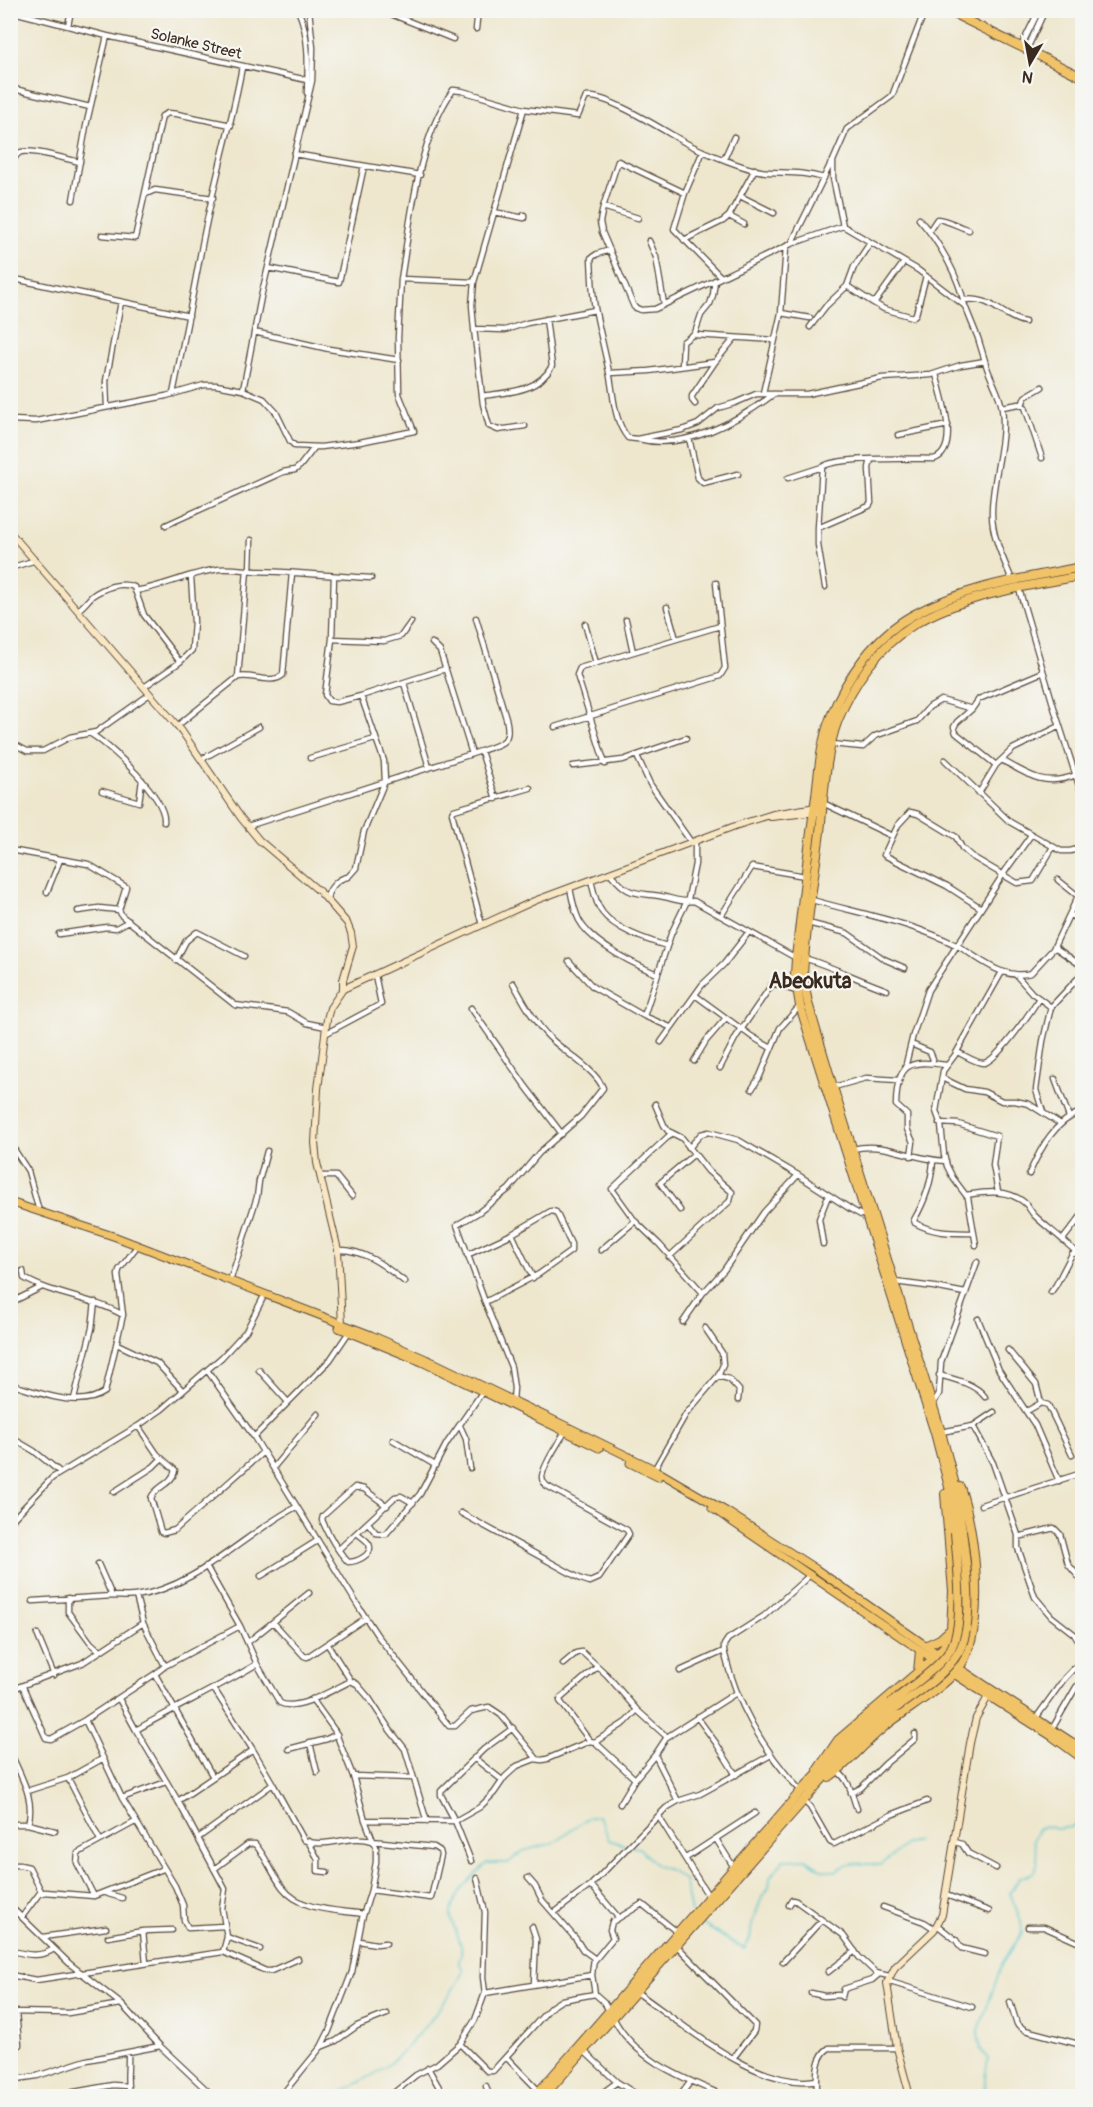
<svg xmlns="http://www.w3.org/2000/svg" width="1093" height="2107" viewBox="0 0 1093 2107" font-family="Pangolin,sans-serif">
  <rect width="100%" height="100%" fill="#f6f6f2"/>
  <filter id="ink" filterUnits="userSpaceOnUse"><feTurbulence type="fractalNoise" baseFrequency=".0167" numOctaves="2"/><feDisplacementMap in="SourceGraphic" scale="12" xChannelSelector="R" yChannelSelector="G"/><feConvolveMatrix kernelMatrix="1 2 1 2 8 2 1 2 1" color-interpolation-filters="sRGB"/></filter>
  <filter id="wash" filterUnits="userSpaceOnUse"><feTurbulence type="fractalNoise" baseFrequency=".008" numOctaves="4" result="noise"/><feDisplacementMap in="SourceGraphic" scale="24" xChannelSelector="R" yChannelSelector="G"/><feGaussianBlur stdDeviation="1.35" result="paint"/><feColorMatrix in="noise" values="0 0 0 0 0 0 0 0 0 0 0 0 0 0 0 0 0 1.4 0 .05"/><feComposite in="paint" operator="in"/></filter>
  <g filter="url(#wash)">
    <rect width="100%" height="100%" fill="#eee7ce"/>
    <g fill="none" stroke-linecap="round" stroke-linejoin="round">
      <path stroke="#57c5cb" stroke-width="1.5" d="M632,1847L639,1848L657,1866L672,1871L684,1880L691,1912
        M700,1923L744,1949L750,1939L752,1924L762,1897L769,1888L770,1878L783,1860L806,1859L823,1870L836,1871C851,1860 864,1864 881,1865L906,1844L918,1840
        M337,2096C352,2085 370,2078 385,2067C408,2049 452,1997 463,1971L459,1961C467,1946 453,1931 451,1917C449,1899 475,1874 487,1863H508L523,1851L553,1843L588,1818L598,1816L602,1822L609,1840L627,1846
        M985,2096V2077L988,2059L981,2050L978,2033L1002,1964L1022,1933L1021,1921L1010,1893L1020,1877C1044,1874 1038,1858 1033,1841L1038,1829L1045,1826L1057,1829L1072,1827L1082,1815"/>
    </g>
  </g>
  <g filter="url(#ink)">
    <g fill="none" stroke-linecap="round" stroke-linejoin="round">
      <defs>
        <path id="street" d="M298,10C310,36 308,65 307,93
          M381,10L453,39
          M925,10L892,96L847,129L833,161V178L843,226L918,270L965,306L978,338L985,361
          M10,11L107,36L307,80
          M68,26L71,10
          M476,29L478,10
          M1021,47L1039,10
          M1027,49L1045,10
          M10,88L90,107
          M703,151L685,193L674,229L721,277
          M294,154L420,175
          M724,159L734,137
          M10,170C12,164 14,156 19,153C27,147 69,160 80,162
          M685,193L618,161L603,207L600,222L602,232L634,307L641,310L655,309L791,244L843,226
          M146,194L155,190L213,198
          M740,196L774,213
          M73,200L86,126L107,36
          M603,207L638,218
          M494,212L524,218V215
          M729,216L744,224
          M919,219C940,243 958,275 965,306
          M929,231L937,219C945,219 960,227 969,230
          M102,235L135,238L162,116L168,113L177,114L231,125
          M684,240L723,221L729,216L755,169
          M649,241L656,257L664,304
          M791,244L831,163
          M610,250L597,254L591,258C592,276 592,296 596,313C600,333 605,352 609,372C614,394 613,420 628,438L637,439L682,430L698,424L718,408L735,403L756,394H807L882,378L931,375L961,365L985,361C989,378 1000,392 1002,409C1007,441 991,483 992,514C992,537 1004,560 1012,580
          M268,268L339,282L364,166
          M10,278L189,316
          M715,280L713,295L710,304L701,315L695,333L696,335L775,340
          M474,282L401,279C411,219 417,141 453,90L462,91L524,109
          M847,286L872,302L876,301L904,262
          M964,300C993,296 1000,317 1025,322
          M872,302L884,309L913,317L916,314L926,276
          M595,310L527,323L505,330L474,329L472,305L474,282L524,109L578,116L586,97C606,93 666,132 686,143C703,152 751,172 769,172C789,173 804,172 824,178
          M781,313L810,318
          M810,327L826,306L847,286L854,267L870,243
          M474,329L483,404L489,426L498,430L525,426
          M254,332L329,349L399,360
          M682,366L683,342L695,333
          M610,373L649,371L715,362L734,339
          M243,390L261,297L312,81L313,48L309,10
          M763,393L781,313L786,248
          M173,394C183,344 193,295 202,245C213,185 231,127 242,67
          M482,396C509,392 538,392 552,366L546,319
          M695,404L692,400V396L715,362
          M1022,405L1025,397L1042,387
          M107,407L106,381L121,302
          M1002,407L1019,404L1025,407L1042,458
          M10,420L36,421L166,396L204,385H216L243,390L264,399L276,412L290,441L295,446L321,447L360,442L414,431L399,394L398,338L401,279
          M898,435L948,425
          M689,438L698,478L703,483L738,474
          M639,439C685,451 738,421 774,394
          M788,478L822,467
          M166,525L283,472L295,470L300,466L314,448
          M818,528L869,506L871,503L869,468L871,459
          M10,568L36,560
          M250,570L251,540
          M334,576L332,639L325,695L329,701L337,702L361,696L445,669
          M825,587L818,545V528L822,467C836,456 913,459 934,459C961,450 941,395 936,374
          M1019,589L1055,711L1082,795
          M135,591C166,586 189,573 219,569C231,568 243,570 256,571C294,572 333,576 371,578
          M667,607L676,639
          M78,610C84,606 87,601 92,596C103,588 121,581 134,587L144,615L180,662
          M626,620L633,652
          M585,624L596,663
          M332,639L384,641L401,636L411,622
          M432,643L440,651L472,754
          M238,677L247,570
          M404,683L429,767
          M144,687L180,662L192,650L194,622L191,577
          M177,726L238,677C253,674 271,685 283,675L292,573
          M555,727L720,676L725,668L716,583
          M91,734C111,746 167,798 164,822
          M10,742L27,751H43L70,737L96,732L150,694
          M831,744L863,747L875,736L917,721L929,707L941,700L972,709
          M481,751L496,799
          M637,756L650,784L691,842
          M310,758L375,739
          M202,759L259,727
          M945,760L1010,822L1061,851H1070L1082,848
          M1002,760C1029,776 1046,787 1076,775
          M605,764L577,675L580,668L720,626
          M996,765L956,733L954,727L957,722L972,709L979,699L1043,672
          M573,766L623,760L686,738
          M102,791L139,802L142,780
          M979,793L996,765L1013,749L1060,726
          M10,802L11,803
          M823,803L892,836
          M248,826L481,751C503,743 512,743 506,718L476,618
          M10,850L88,864L126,887L119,910L122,916L235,1005L288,1012L307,1023L326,1027
          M610,873C629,896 633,892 660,896C672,898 681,903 694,901L796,958
          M591,880C593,889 595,899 599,907C609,928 646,940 667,946
          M570,888C572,899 574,910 579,920C591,943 634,964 657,974
          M47,892L60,860
          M327,899C328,889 338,878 348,877L356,868L364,831L385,781L384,761L361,696
          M812,900C861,914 910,922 956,945C980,958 1002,981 1031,973L1053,949L1056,948L1082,966
          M981,908L947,886L884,855L898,825L910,812L918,814L956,837L962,848L971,856L1017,883L1033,881L1053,847
          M78,911L99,908L119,910
          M1070,914L1082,924
          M721,916L752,867L805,876
          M808,923L847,933L884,959L905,968
          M482,925L452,813L454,810L530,788
          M59,934L107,927L116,928L129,921
          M1053,949L1078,896L1058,880
          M804,958C833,967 859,980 887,990
          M176,960L186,941L197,932L244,956
          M569,961L593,987L644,1016
          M1016,975L1032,993L1051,1007
          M513,983C524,1002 534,1022 549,1037C564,1052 595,1069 603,1088L581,1116L539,1153L509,1189L479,1212L457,1225L485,1302L511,1367L514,1388L513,1401
          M695,995L751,1036L771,1048
          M471,1008L524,1084L562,1134
          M670,1027L644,1016L671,934L688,899L695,864V841
          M325,1034L381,1004L375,975
          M661,1042L702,985L724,964L748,933
          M911,1044L930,1052L933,1059L932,1063
          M957,1052C964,1055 976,1063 983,1063C996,1063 1032,1010 1039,998
          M694,1061L706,1041L726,1018
          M720,1068L736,1037L773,983L798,992
          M905,1068L913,1035L928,990L1006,870L1031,835
          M942,1078L965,1089L984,1092L1002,1101H1015L1029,1104L1059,1123
          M1055,1079L1069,1117
          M834,1087L866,1078L898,1080
          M752,1089L760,1076L780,1028L800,1006
          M655,1104L664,1125L668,1131L682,1138L708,1171L732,1192L730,1201L669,1257
          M1043,1112L1036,1090L1043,1041L1051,1007L1082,974
          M939,1123L958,1124L997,1136L993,1165L998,1192
          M672,1133L612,1189L635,1221L659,1244L703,1293
          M10,1143L28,1171L39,1211
          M689,1148L701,1134L709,1132L738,1140L798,1175L852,1210L861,1215L867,1214
          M853,1149C886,1141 911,1160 946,1161
          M911,1156L913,1142L907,1129V1115L896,1105C897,1064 908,1059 946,1065
          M933,1160C932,1183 925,1201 914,1220L915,1223C935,1234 953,1233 974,1233
          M1029,1174C1041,1147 1054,1122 1082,1111
          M320,1176H336L352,1196
          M966,1195C986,1192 1009,1188 1026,1204C1029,1207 1031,1212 1034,1215C1043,1224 1054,1232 1064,1241
          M680,1210L660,1183L693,1155
          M1082,1215L1064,1238V1241L1082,1257
          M512,1234L533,1278
          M823,1244L819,1219L828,1196
          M976,1245L968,1198L953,1178L947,1166L944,1155L941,1125L936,1111L943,1071L955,1055L1002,972
          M338,1250C364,1249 385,1266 405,1282
          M601,1250L635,1221
          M467,1255L512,1234L551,1211L556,1212L571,1244V1251L539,1274L485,1302
          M23,1271L24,1278C55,1296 91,1297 123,1315
          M230,1281L257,1197L259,1181L267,1151
          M895,1282L934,1287L965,1293
          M1051,1292L1056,1285L1072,1254L1077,1253
          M10,1303L42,1287
          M978,1319L999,1370L1035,1425L1059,1481
          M683,1322L703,1293L724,1270L764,1212L798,1175
          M117,1344L157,1363L183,1391
          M1008,1350L1036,1384L1041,1403
          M207,1370L254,1437L360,1609L377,1635L449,1726H455L471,1711L489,1707L501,1715L537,1759
          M259,1370L287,1401
          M939,1375C954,1379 976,1384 985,1397
          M718,1376L729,1379L739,1390L738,1400
          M10,1384C37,1392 79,1410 105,1392L123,1315L118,1275L119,1270L135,1249
          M74,1399L92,1328L95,1302
          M933,1403L939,1394L941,1362L977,1262
          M1027,1411L1041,1403L1048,1405L1072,1455
          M138,1426L157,1454L175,1470C173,1484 156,1486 151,1498L161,1532L164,1533L175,1530L263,1452
          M460,1426L466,1439L470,1468
          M973,1426L993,1463L1018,1535V1548L1035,1597L1051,1616L1074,1634L1080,1644L1078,1664L1064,1679L1036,1718
          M941,1432L973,1426L994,1412
          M10,1437L34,1451L60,1472
          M254,1437L330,1360L349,1332
          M393,1440L435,1465
          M273,1468L318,1414
          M654,1470L686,1414L718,1376L723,1365L722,1353L705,1328
          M114,1492L153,1467L161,1459
          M981,1505L1082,1473
          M461,1513L581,1579L590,1582L599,1578L629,1534L627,1530L547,1486C544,1483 542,1482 542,1477C543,1465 559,1442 565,1432
          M10,1522L52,1478L138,1426L161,1410L222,1357L246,1331L263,1298
          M368,1523L376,1533L386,1534L420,1494L447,1443L483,1391
          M357,1533C360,1536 367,1540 369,1544C374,1555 356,1562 348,1562C338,1551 328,1534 322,1520L323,1516L355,1487L364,1489L387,1506
          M1018,1537L1054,1528L1060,1534L1068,1564L1082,1581
          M339,1549L395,1497L401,1496L413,1503
          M98,1564L112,1596C120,1596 128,1597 135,1596C196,1588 244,1534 296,1507
          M206,1566L240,1626L165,1666L155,1674L213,1777
          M261,1576L317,1541
          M136,1596L143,1623L165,1666
          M68,1598V1612L91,1643L100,1651
          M33,1601L112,1596
          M273,1622L309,1593
          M240,1626L257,1664L280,1703C297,1712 334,1689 351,1681
          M37,1634L54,1675
          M248,1642L273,1622L304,1656L307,1657L366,1618
          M328,1645L351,1681L357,1684L369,1698L390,1730L405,1749L427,1822
          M563,1664L576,1653L582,1652L607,1675L637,1710L667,1737L655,1755L635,1779L595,1742
          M680,1671L724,1651
          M155,1674L85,1720L122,1798L175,1886L183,1905L184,1920L188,1928L224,1926
          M23,1687L46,1738L51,1739L85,1720
          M10,1690L82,1663L143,1623
          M119,1699L136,1730C176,1707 217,1688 257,1664
          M697,1717L716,1743L736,1775
          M1052,1729L1075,1689L1077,1686H1082
          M136,1730L178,1801L253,1750L214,1689
          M667,1737L736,1693
          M590,1741L560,1701L561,1698L597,1667
          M310,1743L317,1772
          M289,1749L327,1739L337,1734
          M10,1751C19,1774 36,1798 28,1824H10
          M655,1755L678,1801
          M474,1758L502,1780
          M838,1772C850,1780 852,1796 857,1809
          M353,1776L413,1778
          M68,1778L100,1840
          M273,1784L304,1840C325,1850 351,1833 372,1841L434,1847L440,1851L441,1855L431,1898L371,1890
          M27,1791L68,1778L102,1759
          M801,1791C764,1752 736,1703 724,1651V1645L728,1639L764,1616L810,1575
          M851,1793L861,1788L885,1764L915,1739V1734
          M122,1798L166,1782
          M178,1801L225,1889L222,1908L227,1937L223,1952
          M804,1801L810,1807L830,1842L834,1844L891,1815L927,1801
          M620,1804L635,1779
          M659,1817L709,1897
          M365,1820L455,1821L480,1807L494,1793L505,1777L517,1766L535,1759L542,1760L547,1759L590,1741L595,1742L626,1722L637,1710
          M28,1824L55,1831
          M198,1838L273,1784L253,1750
          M716,1839L735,1869
          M308,1841L318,1859V1871L327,1872
          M955,1842L962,1844L968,1853L996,1868
          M686,1858L755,1813
          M471,1861L455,1821L441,1795V1791L484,1749L513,1728
          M10,1865H20L29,1867L42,1893
          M214,1869L248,1844H255C267,1858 272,1874 283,1888C300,1911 338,1910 363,1914
          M477,1878L485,1912L483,1977L485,1993
          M528,1878L535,1886L542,1900L576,1939L583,1950L594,1958L592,1975L595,1994
          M591,1885L618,1917
          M105,1893L122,1898
          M946,1895L989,1911
          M94,1896L77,1863L78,1853L135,1822
          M789,1905L792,1900L796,1901L843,1935L859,1957L876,1973L889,1976
          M10,1906L70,1964L121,2004L160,2046L213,2096
          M883,1907L924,1922L935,1929
          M554,1913L591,1885L666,1808L678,1801L700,1794L771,1755
          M22,1917L39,1894L45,1892L94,1896L163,1869
          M937,1925L956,1940L961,1948L985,1954
          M532,1927L536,1939L534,1984
          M1028,1927H1044L1082,1944
          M143,1931L146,1963
          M43,1937L106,1928
          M108,1937L143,1931L172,1930
          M227,1937L260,1949
          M359,1941L376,1944L386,1943
          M676,1945L755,2025L754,2031L734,2057
          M10,1950C26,1955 40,1958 54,1949
          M594,1961L613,1938L610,1930L612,1922L642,1904L677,1932
          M783,1962L821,1921
          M828,1972L855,1951
          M10,1975L36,1980L223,1952L266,1971H271L298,1959
          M887,1981L972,2007
          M635,1991C682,2023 758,2091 817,2080
          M811,1993L824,1996L839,1995L842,1997L844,1989L872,1980L879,1974
          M1010,2002L1017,2024L1025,2030L1082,2045
          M10,2012L68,2013L121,2004
          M613,2017C634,2060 683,2078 725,2096
          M460,2044L487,2071H493L551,2007L562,2000L595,1994L604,2002L609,2011
          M321,2047L336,2041L357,2026L387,2014
          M10,2048H15L19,2045L16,2012
          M584,2051L617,2082L639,2096
          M128,2053C129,2067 125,2084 130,2096
          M507,2058L539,2091
          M428,2068L444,2096
          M10,2080L37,2076L87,2060L160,2046
          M486,2086L489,2096
          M52,2096L113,2085L127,2086
          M281,2096L321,2047L329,2031L352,1972L362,1919L371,1890L376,1862V1848L365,1820L353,1776L335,1731L312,1699
          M390,2096L416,2075L437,2064L460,2044L475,2020L485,1993L592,1975
          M598,2096L617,2082
          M680,2096L691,2081
          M817,2096C817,2080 814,2058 829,2048H897"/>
        <path id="secondary" d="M10,532L181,730L241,818L259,840L320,892L347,923L351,933L353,946L343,980V989
          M771,817L817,812
          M342,1324L338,1250L317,1163L315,1143L318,1089L327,1019L330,1008L343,989L534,901L735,826L773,814L816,807
          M910,2096L897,2048L887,1983L895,1967L934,1930L942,1915L970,1743L976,1718L989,1695"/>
        <path id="primary" d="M10,1202L116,1237L371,1335L435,1363L568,1427L652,1468L729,1513L816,1569L938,1654
          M339,1328L422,1362L599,1448
          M630,1463L658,1477
          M712,1508L933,1659"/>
        <path id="highway" d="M946,10L1082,77
          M962,1530L955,1485L941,1432L833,1087L808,1003L803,976C805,928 814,880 820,832C824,795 825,754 838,720C853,683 879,646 913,625C960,596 1029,585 1082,576
          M955,1532L949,1487L935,1433L800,1006L795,975L796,958C802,904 808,850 816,796C819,769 821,741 831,716C847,676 875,636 913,615C965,586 1025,578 1082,567
          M927,1645L940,1639L951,1629
          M955,1666L1082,1749
          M950,1671L1052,1736L1082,1758
          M918,1672L920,1651
          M818,1769L838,1740L933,1659L945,1645L951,1629L953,1591L945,1494
          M829,1777C847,1766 865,1742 883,1728C906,1709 939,1692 958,1669C988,1632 975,1529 960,1487
          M535,2096L801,1791L846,1743L891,1703
          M544,2096L819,1783L861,1738L896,1708"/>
      </defs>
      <use href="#street" stroke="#564638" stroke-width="7"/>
      <use href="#secondary" stroke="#564638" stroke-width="8"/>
      <use href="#primary" stroke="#564638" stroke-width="9"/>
      <use href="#highway" stroke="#564638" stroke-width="10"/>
      <use href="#street" stroke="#fff" stroke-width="4.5"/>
      <use href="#secondary" stroke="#f9e7c3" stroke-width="6"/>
      <use href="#primary" stroke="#f1c369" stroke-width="7"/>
      <use href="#highway" stroke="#f1c369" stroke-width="8"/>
      <defs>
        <path id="highway-bridge" d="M891,1703C907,1689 939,1668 950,1650C966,1624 957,1563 955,1532
          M896,1708C917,1693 944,1676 958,1653C976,1623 966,1564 962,1530"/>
      </defs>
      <use href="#highway-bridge" stroke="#564638" stroke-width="10" stroke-linecap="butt"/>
      <use href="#highway-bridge" stroke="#f1c369" stroke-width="8"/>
    </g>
  </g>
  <g text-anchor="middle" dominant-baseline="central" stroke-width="4.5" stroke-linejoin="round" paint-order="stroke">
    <g font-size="15" fill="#3b2a1e" stroke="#f6f6f2">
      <text transform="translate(196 44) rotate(13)">Solanke Street</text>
    </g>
    <g font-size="21" font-weight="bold" fill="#3b2a1e" stroke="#f6f6f2">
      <text x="810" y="981">Abeokuta</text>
    </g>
  </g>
  <rect width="1093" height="2107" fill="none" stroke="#f6f6f2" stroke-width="36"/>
  <g transform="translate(1030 63) rotate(190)" stroke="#f6f6f2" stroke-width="4.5" paint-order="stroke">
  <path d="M0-4.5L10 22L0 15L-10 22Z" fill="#3b2a1e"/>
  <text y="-9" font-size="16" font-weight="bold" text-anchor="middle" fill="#3b2a1e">N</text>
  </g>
</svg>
